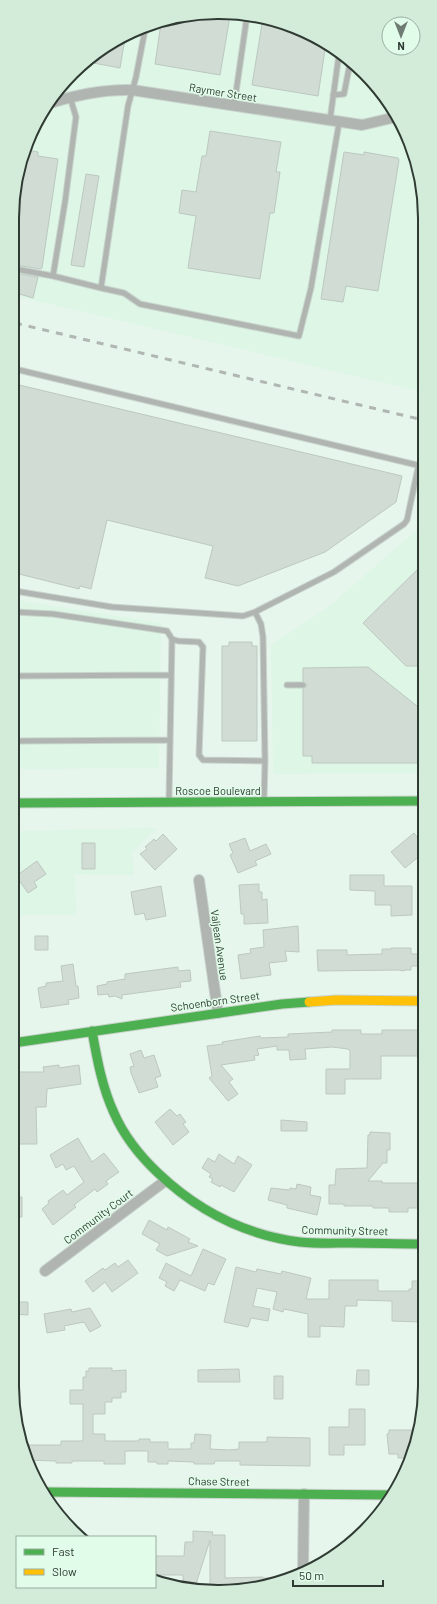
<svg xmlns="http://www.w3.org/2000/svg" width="437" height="1604" viewBox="0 0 437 1604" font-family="Barlow,sans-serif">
  <rect width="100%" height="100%" fill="#e7f6ec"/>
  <path fill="#ddf6e5" d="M178,16H259L322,40L374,82L404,127L423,192V392L16,296V178L47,104L104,47Z
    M423,527L422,773L273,774L271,645L326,609L412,534Z
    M15,600L161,623L159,768L14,769Z
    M157,828L132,852L134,875L75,874L76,915H14V831Z"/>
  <path fill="#d0dcd4" stroke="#bcc8c0" d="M178,16H230L220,75L155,64L161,23Z
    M263,18L322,40L326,43L318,96L252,85Z
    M125,38L120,68L88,62L104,47Z
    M210,131L281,142L276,172H280L274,213H270L260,279L188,268L196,216L179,213L182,190L196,192L202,156H206Z
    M28,150L38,152V156L58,159L42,268L40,269L16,265V209L19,187H16V178L17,176H21L24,160Z
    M344,152L364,155V152L398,158L399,160L378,291L346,286L343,302L321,299Z
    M86,174L99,176L84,267L71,265Z
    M16,273L38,277L33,298L16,293Z
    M15,384L402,476L396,502L325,552L238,586L205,578L213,546L107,520L91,589L80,586L79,589L15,573Z
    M423,564L422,666H406L363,623Z
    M229,642H252V646H257V741H222V646H229Z
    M368,667L422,710V763H312V756H303V689L306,687L307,685L303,681V668Z
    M414,833L417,837L422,835V854L405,868L391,852Z
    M163,834L177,849L155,870L140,854L147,849L145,847L154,839L156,841Z
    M245,838L250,851L266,844L271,854L255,861L257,865L238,873L230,855L233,853L229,844Z
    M82,843H95V869H82Z
    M37,861L46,874L34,882L37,887L28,893L16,876Z
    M350,875H384V886H412V915L391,916V905H375V891L350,890Z
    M259,884V892H262V900L267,899L268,923L244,924V914H241L239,885Z
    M161,886L166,916L146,920L144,913L135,915L131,892Z
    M298,926L299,952L285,951L287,961L269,963L271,975L241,979L238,955L251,953L250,949L264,947L263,930Z
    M35,936H48V950H35Z
    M391,948H411V954H422V966H411V970H405L404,971L398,970L318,971L317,950H347V955L382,954V949H391Z
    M73,964L76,986H78L79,998L68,1000L69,1004L41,1008L38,988L46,986V983L63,981L61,966Z
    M178,967V971L190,970L191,981L180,982L181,987L122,995V999L115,996L109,997L108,994L98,995L97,986L107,984V982L125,979V974Z
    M332,1030H361V1034H382V1030H422V1056H381V1079H345V1094H326V1069H350V1051L348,1049L332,1047L305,1049L306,1059L290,1060L289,1050H277V1046L257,1049L259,1055L254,1056L255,1060L221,1065L233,1079L229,1082L238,1094L228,1101L209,1078L212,1076L207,1046L223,1044L222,1042L260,1036L261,1038L288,1037V1034L332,1032Z
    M141,1050L144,1058L154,1055L161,1076L155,1078L158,1087L139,1093L131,1073L130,1067L134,1066L130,1054Z
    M59,1065V1068L79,1065L81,1084L47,1089L46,1107H36L37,1144H16L17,1098H13V1072H44L43,1067Z
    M170,1109L177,1116L180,1114L186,1122L183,1124L189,1132L173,1145L155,1122Z
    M281,1120L307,1122V1131H281Z
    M370,1132L390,1133V1150H387V1163H383L368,1181H382V1183H422L421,1208H408V1212H389V1208H373V1206H344V1204H329V1185H335L336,1169L367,1168L368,1135H370Z
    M78,1138L92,1162L104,1153L119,1172L106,1181L108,1184L97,1192L95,1189L74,1205L76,1207L53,1225L42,1209L49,1203L48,1201L63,1190L67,1195L84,1182L74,1166L66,1170L63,1164L56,1168L50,1155Z
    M219,1154L234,1164L238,1156L252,1165L234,1192L221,1185L220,1187L211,1182L213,1179L209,1177L211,1174L202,1168L208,1158L215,1162Z
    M297,1184L311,1187L310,1195L321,1197L317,1215L287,1208V1205L268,1200L271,1188L290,1190V1188L296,1189Z
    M13,1197H22V1217H13Z
    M149,1220L167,1230L168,1227L190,1239L188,1242L198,1246L167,1256L156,1250L160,1244L142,1234Z
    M203,1249L226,1259L214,1285L208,1283L205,1291L180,1280L174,1291L165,1286L167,1282L159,1278L166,1263L191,1276Z
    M128,1260L138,1273L112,1292L105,1282L93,1292L85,1281L103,1268L105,1270L115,1263L118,1267Z
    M236,1267L256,1272L257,1269L281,1274L282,1271L311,1278L306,1299H329V1280H378V1291H409V1289H412V1281H421V1322L392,1321V1301L357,1300V1306H345L344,1327L320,1326V1337H308V1314L284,1309L283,1312L273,1309L277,1292L257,1288L253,1306L270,1309L268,1321L251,1318L248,1327L224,1322Z
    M12,1302H28V1315L12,1314Z
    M90,1308L101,1326L90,1332L84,1322L64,1326L65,1330L47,1333L44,1314L71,1309L72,1312Z
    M89,1368H112V1371L126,1370V1392H121V1398H112V1402H105V1414H93V1434H105V1441H139V1439H150V1442H168V1449H191V1443H194L195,1434L211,1435L210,1449L229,1450L239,1449V1442H267V1437L310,1438V1466L240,1465V1461H215L214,1464H194V1462L168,1461V1464H157V1462H148V1451H125V1464H104V1461H72V1463H56V1461L27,1460L24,1445H61V1441H83V1404H70V1390H83V1377H86V1371H89Z
    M239,1369L240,1382H198V1370Z
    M357,1370H369V1385H356Z
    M274,1376H283V1399H274Z
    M349,1409H365V1445H344V1455H329V1427H349Z
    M389,1430H419L408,1458H398V1454H389L387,1434L389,1433Z
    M193,1531L213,1532L212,1535H225V1578L263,1577V1578H272V1585L235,1589H210V1540L195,1587L183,1586V1575H155V1556H184L185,1542H193Z"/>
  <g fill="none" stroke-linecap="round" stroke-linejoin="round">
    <defs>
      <path id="lane" d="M333,95L344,94L350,63
        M234,106L247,16
        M330,120L339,54
        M16,269L53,276L101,288L128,106L136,77L145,30
        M53,276L65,202L76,117L70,97
        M101,288L124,293L140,304L299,336L311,288L339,123
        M15,591L112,607L243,616L255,612L334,572L404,524L407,520L418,468L417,465L15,369
        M15,612L53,614L167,631L172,639L169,799
        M255,612L261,624L263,637L265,761
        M172,639L178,641L199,642L203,647L199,755L203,760L265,761L264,800
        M14,676L171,675
        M287,685H303
        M14,741L170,740"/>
      <path id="street" d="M47,104C75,95 102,89 132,90L362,125L396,117
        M199,880L218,1013
        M45,1271L165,1181
        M303,1570L304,1494"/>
      <path id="fast" d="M14,803L422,801
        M92,1031C97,1059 102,1087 114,1113C124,1136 140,1156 158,1173C198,1211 245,1235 300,1242C317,1244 334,1243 351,1243C375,1243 398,1244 421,1244
        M13,1043L282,1004L309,1002
        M45,1492L392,1495"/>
      <path id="slow" d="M309,1002L336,1000L422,1001"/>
    </defs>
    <use href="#lane" stroke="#c8d3cc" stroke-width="7"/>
    <use href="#street" stroke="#c8d3cc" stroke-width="12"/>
    <use href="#fast" stroke="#c8d3cc" stroke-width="11"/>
    <use href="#slow" stroke="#c8d3cc" stroke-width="11"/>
    <path stroke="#acb3ae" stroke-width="2" stroke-dasharray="2 2" stroke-linecap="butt" d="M55,1508H58"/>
    <use href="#lane" stroke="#b0b5b1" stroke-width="5"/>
    <use href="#street" stroke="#b0b5b1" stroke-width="10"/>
    <use href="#fast" stroke="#4caf50" stroke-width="9"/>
    <use href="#slow" stroke="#ffc107" stroke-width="9"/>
    <path stroke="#b0b6b1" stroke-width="3" stroke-dasharray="7 7" stroke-linecap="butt" d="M15,323L423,420"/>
  </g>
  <g text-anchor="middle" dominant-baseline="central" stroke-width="3" stroke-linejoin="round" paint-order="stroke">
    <g font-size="11" fill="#2f3a33" stroke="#e1fce9">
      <text transform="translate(223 92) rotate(9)">Raymer Street</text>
      <text x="218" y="790">Roscoe Boulevard</text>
      <text transform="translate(220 945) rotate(82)">Valjean Avenue</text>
      <text transform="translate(215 1001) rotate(-8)">Schoenborn Street</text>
      <text transform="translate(98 1216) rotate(-37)">Community Court</text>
      <text transform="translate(345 1230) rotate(1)">Community Street</text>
      <text transform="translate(219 1481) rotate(1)">Chase Street</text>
    </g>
  </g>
  <path d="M0 0H437V1604H0ZM218 19H219A199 199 0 0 1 418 218V1386A199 199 0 0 1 219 1585H218A199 199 0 0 1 19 1386V218A199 199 0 0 1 218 19Z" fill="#d3ecda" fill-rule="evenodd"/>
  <path fill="none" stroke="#2f3a33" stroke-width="2" d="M218 19H219A199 199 0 0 1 418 218V1386A199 199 0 0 1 219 1585H218A199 199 0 0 1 19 1386V218A199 199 0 0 1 218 19Z"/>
  <rect x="16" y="1536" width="140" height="52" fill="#e1fce9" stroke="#9aaea0"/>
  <rect x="24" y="1549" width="20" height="6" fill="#4caf50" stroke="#9aaea0"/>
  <text x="52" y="1556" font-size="12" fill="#2f3a33">Fast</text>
  <rect x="24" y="1569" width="20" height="6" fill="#ffc107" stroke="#9aaea0"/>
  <text x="52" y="1576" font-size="12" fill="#2f3a33">Slow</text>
  <g transform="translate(401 36) rotate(180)"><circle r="19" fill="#e1fce9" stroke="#9aaea0"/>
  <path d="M0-3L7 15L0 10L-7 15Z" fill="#6f7c74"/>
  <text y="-6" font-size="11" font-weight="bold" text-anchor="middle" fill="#2f3a33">N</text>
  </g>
  <path d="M293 1580v6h90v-6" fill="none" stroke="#2f3a33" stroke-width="2"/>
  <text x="299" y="1580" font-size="12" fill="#2f3a33" stroke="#e1fce9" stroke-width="3" paint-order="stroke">50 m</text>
</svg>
